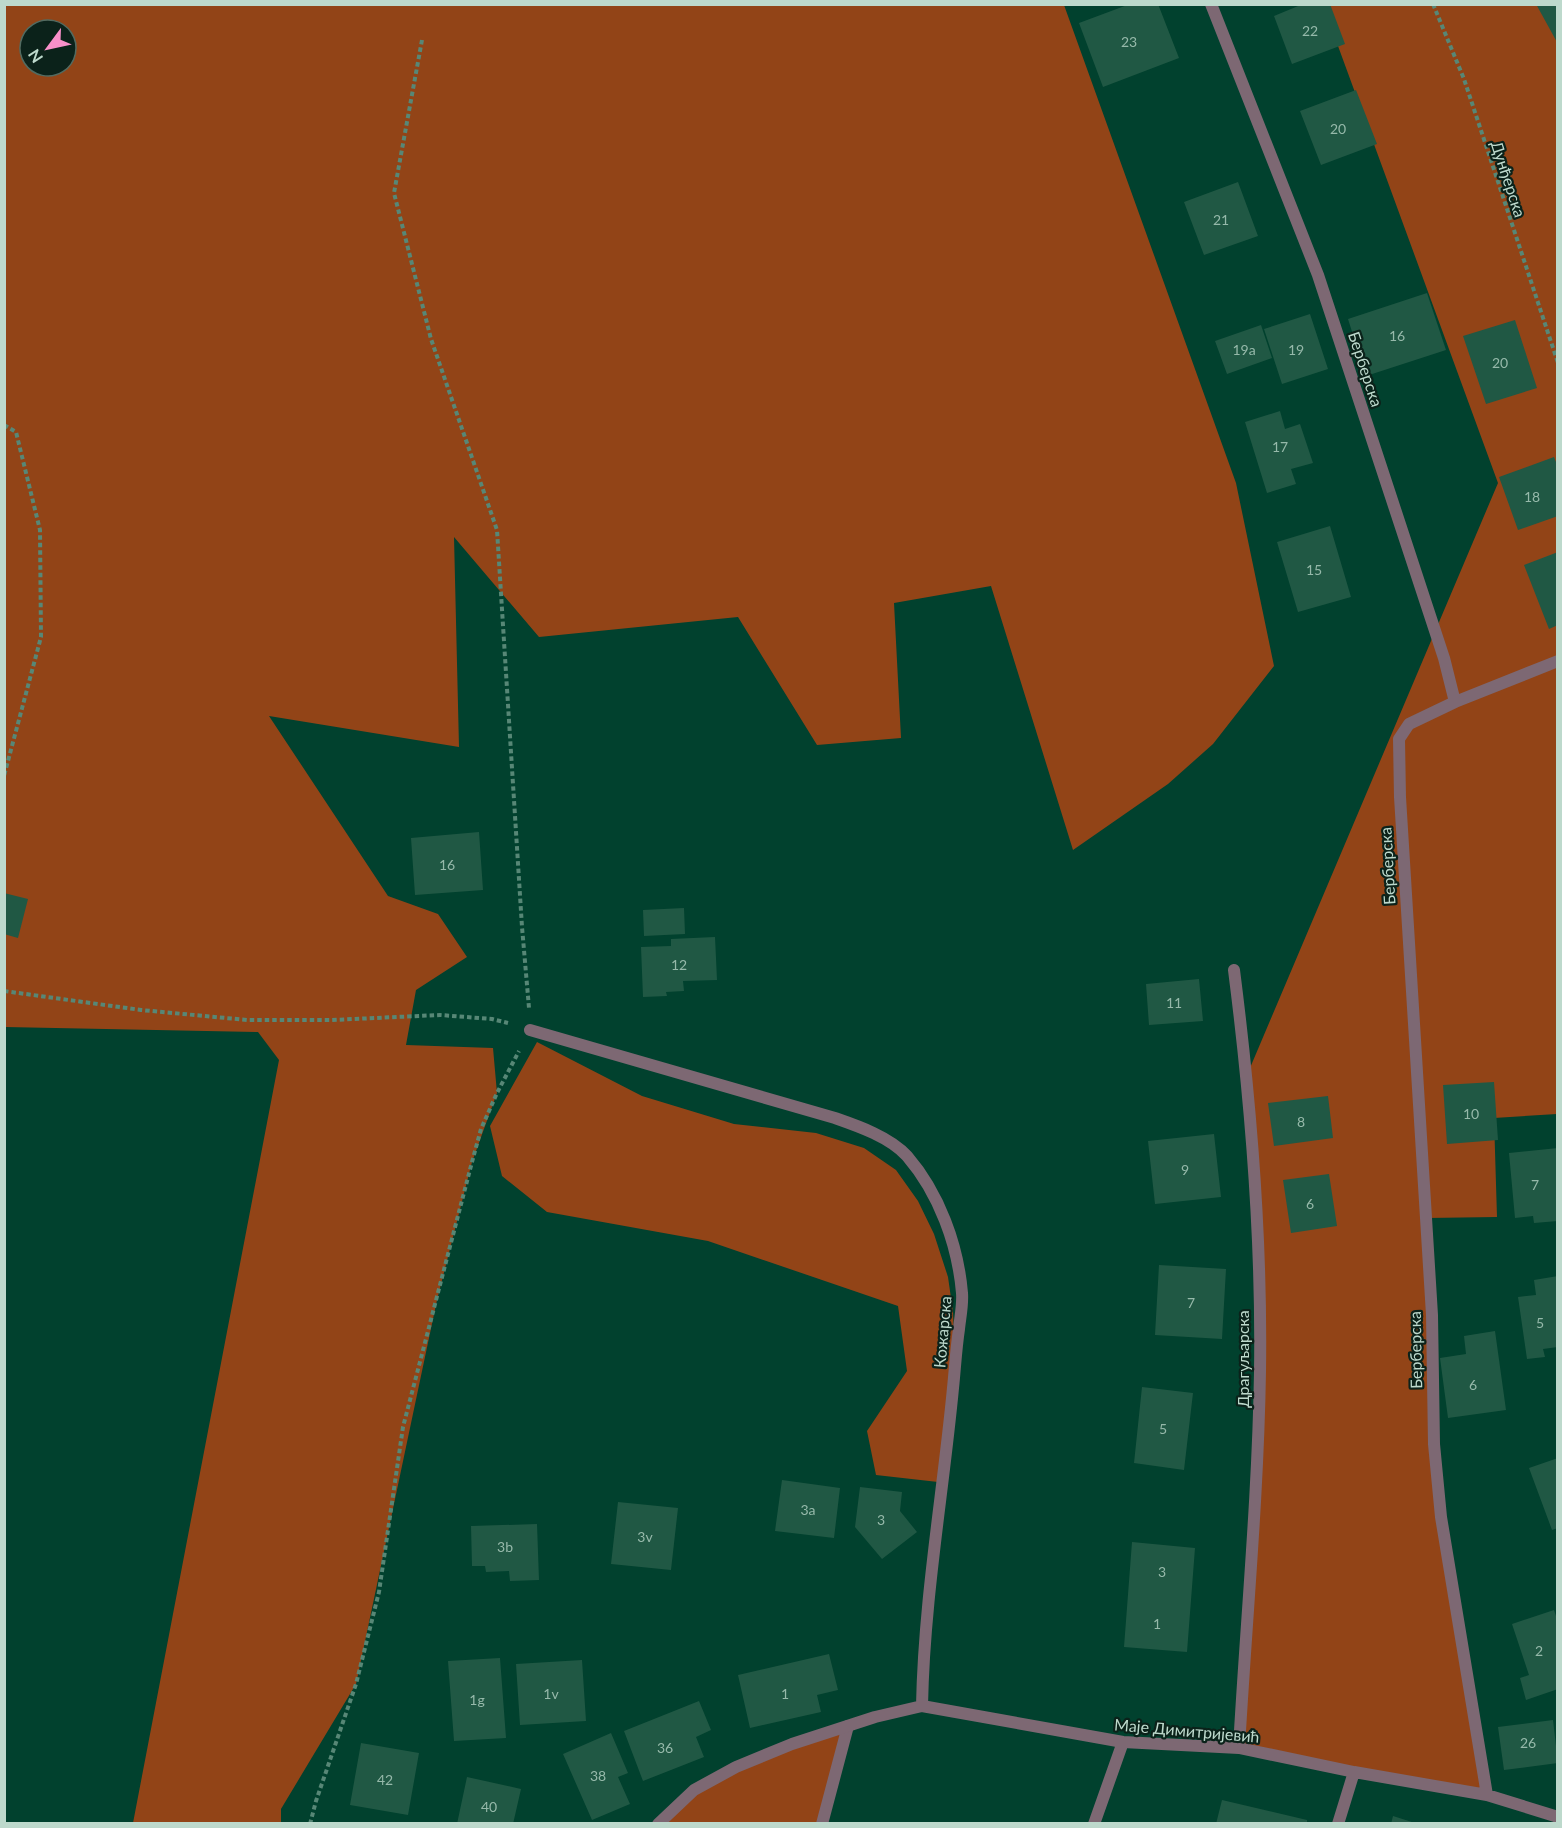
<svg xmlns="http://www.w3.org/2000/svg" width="1562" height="1828" viewBox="0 0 1562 1828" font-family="Lato,sans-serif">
  <rect width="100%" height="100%" fill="#01412e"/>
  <path fill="#924417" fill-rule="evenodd" d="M594,4L1064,5L1236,483L1274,666L1213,744L1168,784L1073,850L991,586L894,603L901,738L817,745L738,617L539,637L454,537L459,747L269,716L388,896L438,914L467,957L416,990L406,1045L493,1048L497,1093L472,1162L437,1300L356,1684L281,1809V1823H133L279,1060L258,1032L5,1027L4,5ZM30,30H66V66H30Z
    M1323,5H1557V1114L1494,1118L1497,1217L1427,1218L1434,1444L1487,1795L1239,1748L1260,1372L1247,1075L1498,483Z
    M537,1042L642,1096L734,1124L816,1133L864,1148L896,1170L918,1201L934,1234L948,1277L953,1312L955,1358L938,1482L876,1475L867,1431L907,1371L898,1306L708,1241L547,1212L502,1176L490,1126Z
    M848,1726L820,1823L658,1824L694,1790Z"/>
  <path fill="#205844" d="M1130,4H1158L1179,58L1103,87L1079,23Z
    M1303,4H1330L1345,44L1292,64L1274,16Z
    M1536,4H1558V44Z
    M1356,90L1377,144L1321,165L1300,111Z
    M1238,182L1258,236L1204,255L1184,202Z
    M1427,293L1446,350L1366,376L1348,319Z
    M1310,314L1328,369L1282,384L1264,329Z
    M1515,320L1537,388L1486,404L1463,336Z
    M1261,325L1272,358L1227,374L1215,341Z
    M1280,411L1285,429L1300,424L1313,463L1291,469L1296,484L1267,493L1245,422Z
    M1554,457L1558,467V516L1518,530L1499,477Z
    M1330,526L1351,597L1298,612L1277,542Z
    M1558,552V625L1549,629L1524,565Z
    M479,832L483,890L415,895L411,838Z
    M4,893L28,899L18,938L4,934Z
    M684,908L685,934L644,936L643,910Z
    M715,937L717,980L683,981L684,991L666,992L667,996L643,997L641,947L671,946V939Z
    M1199,979L1203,1021L1149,1025L1146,984Z
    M1494,1082L1498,1140L1447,1144L1443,1085Z
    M1328,1096L1333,1138L1274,1146L1268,1103Z
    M1214,1134L1221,1197L1155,1204L1148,1141Z
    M1558,1148V1221L1534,1223L1533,1216L1515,1218L1509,1153Z
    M1329,1174L1337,1226L1291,1233L1283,1180Z
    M1159,1265L1226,1269L1222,1339L1155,1335Z
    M1558,1276V1347L1543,1349L1545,1357L1527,1359L1518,1297L1536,1295L1534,1280Z
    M1495,1331L1506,1410L1448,1418L1440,1358L1466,1354L1464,1336Z
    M1142,1387L1193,1393L1184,1470L1134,1463Z
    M1558,1458V1528L1552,1530L1529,1468Z
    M782,1480L840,1488L834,1538L775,1531Z
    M860,1487L902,1492L900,1511L917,1532L882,1559L855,1527Z
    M618,1502L678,1508L671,1570L611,1564Z
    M537,1524L539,1580L510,1581L509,1571L486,1572L485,1566H472L471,1526Z
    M1132,1542L1195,1548L1187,1652L1124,1647Z
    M1554,1610L1558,1622V1689L1526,1700L1520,1678L1529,1675L1512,1624Z
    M829,1654L838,1690L817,1695L821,1712L750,1728L738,1675Z
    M500,1658L506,1738L454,1741L448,1661Z
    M582,1660L586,1721L520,1725L516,1664Z
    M699,1701L711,1730L696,1737L704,1757L643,1781L624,1731Z
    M1553,1720L1558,1763L1504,1770L1498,1727Z
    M611,1733L628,1773L618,1777L630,1804L592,1820L563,1754Z
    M361,1743L419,1753L408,1815L350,1805Z
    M467,1777L521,1789L513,1824H457Z
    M1222,1800L1307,1820V1824H1216Z
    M1393,1816L1415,1823V1824H1391Z"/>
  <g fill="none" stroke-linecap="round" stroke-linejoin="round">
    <path stroke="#578776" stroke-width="4" stroke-dasharray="4.5 3" stroke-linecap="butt" d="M1433,4L1464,79L1558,363
      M422,40L394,193L431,339L497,530L522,927L529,1008
      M4,425L16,432L40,530L41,637L4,776
      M4,991L141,1010L247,1020H332L440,1015L492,1019L508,1023
      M310,1824L316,1801L356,1684L379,1592L403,1427L472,1162L481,1129L497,1093L519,1051"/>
    <path stroke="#7d6873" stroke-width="12" d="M822,1824L848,1726"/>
    <path stroke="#7d6873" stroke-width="12" d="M1211,4L1318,275L1444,658L1455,702L1409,724L1399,739L1400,797L1432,1315L1434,1444L1441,1517L1487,1795
      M1455,702L1558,661
      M1234,970C1251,1103 1262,1238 1260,1372C1258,1498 1246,1623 1239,1748
      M530,1030L835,1118C858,1126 890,1137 907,1156C939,1193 958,1245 962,1293C963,1305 960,1318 959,1329C956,1349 955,1369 953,1388C943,1494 924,1599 922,1706
      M658,1824L694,1790L736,1767L792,1744L875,1717L922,1706L1123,1742L1239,1748L1354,1772L1487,1795L1558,1817
      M1094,1824L1123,1742
      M1338,1824L1354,1772"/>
  </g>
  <g text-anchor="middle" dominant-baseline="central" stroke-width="4.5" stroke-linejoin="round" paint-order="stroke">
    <g font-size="14" fill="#96b9aa">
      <text x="1310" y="30">22</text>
      <text x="1129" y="41">23</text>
      <text x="1338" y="128">20</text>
      <text x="1221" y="219">21</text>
      <text x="1397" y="335">16</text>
      <text x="1244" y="349">19a</text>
      <text x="1296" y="349">19</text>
      <text x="1500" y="362">20</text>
      <text x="1280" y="446">17</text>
      <text x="1532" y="496">18</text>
      <text x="1314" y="569">15</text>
      <text x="447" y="864">16</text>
      <text x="679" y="964">12</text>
      <text x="1174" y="1002">11</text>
      <text x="1471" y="1113">10</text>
      <text x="1301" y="1121">8</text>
      <text x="1185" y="1169">9</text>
      <text x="1535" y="1184">7</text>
      <text x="1310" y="1203">6</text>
      <text x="1191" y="1302">7</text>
      <text x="1540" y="1322">5</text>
      <text x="1473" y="1384">6</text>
      <text x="1163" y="1428">5</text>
      <text x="808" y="1509">3a</text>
      <text x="881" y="1519">3</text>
      <text x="645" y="1536">3v</text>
      <text x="505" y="1546">3b</text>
      <text x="1162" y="1571">3</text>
      <text x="1157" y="1623">1</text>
      <text x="1539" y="1650">2</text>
      <text x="551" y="1693">1v</text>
      <text x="785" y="1693">1</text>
      <text x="477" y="1699">1g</text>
      <text x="1528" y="1742">26</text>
      <text x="665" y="1747">36</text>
      <text x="598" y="1775">38</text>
      <text x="385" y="1779">42</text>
      <text x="489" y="1806">40</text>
    </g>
    <g font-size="16" fill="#bdd9cc" stroke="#0b221a">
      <text transform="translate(1509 179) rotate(72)">Дунђерска</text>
      <text transform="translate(1366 369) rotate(72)">Берберска</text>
      <text transform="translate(1387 866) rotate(-93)">Берберска</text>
      <text transform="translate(942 1332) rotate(-85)">Кожарска</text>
      <text transform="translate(1415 1350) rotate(-91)">Берберска</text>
      <text transform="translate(1242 1359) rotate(-90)">Драгуљарска</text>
      <text transform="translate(1187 1730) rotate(5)">Маје Димитријевић</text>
    </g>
  </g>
  <rect width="1562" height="1828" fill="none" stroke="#bdd9cc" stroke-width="12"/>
  <g transform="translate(48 48) rotate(237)"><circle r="28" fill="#0b221a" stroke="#526b61" stroke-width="1.5"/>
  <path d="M0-4.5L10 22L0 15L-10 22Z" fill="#f990ca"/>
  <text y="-9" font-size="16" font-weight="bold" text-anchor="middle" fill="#bdd9cc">N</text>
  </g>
</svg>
